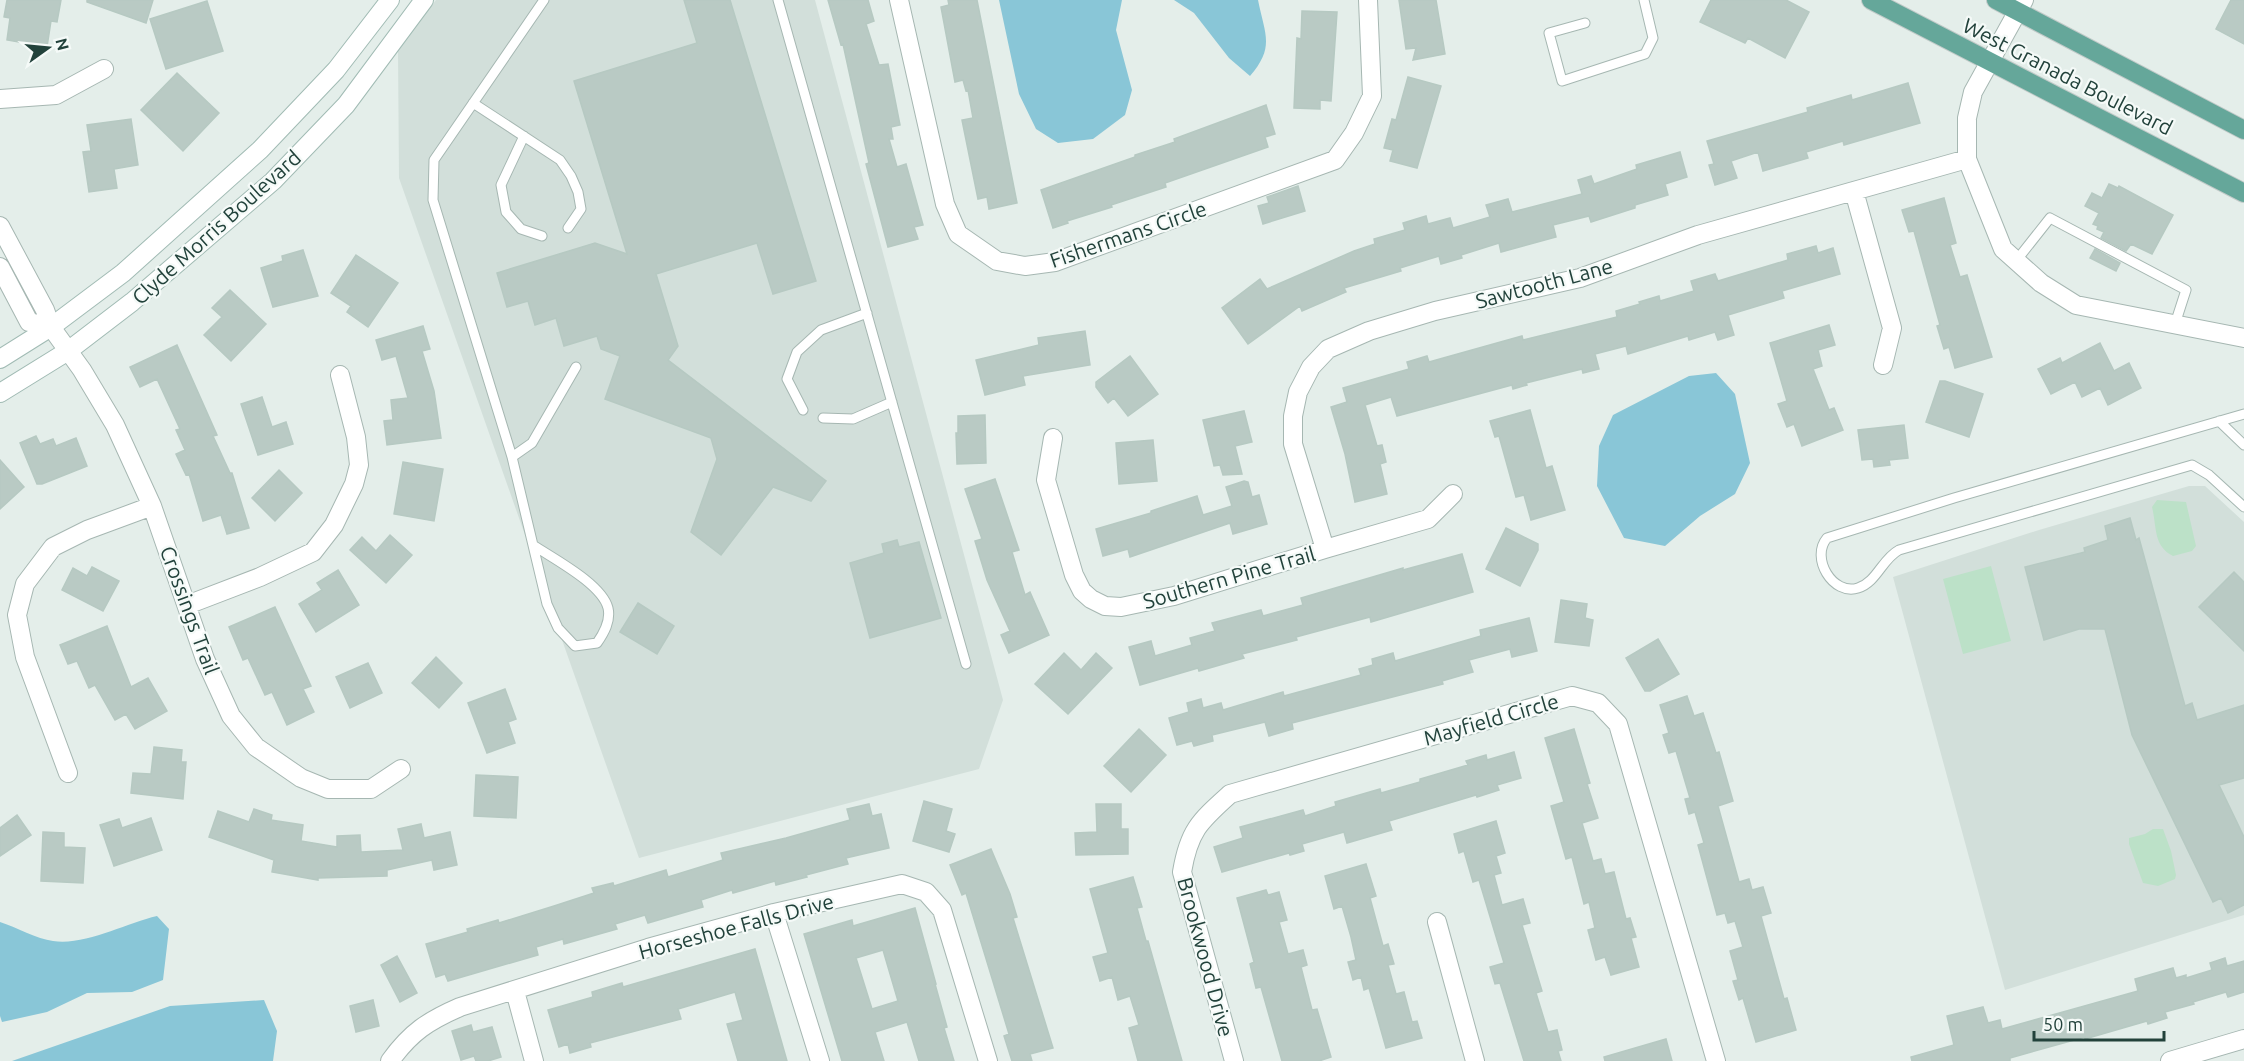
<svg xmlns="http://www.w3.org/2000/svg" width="2244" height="1061" viewBox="0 0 2244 1061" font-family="Ubuntu,sans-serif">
  <rect width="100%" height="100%" fill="#e4eeea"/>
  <path fill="#d2dfda" d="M436,0H815L1003,700L979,769L639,858L399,178L398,51Z
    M2189,486H2205L2244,522V915L2005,990L1893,577L2039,530Z"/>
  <path fill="#bce1c8" d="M2157,500L2186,502L2196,546L2192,551L2173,556C2153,546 2157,527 2152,507Z
    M1991,566L2011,641L1963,654L1943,579Z
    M2153,829H2163L2171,851L2176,875L2175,879L2158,886L2143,883L2129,844V838L2145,834Z"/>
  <path fill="#89c6d7" d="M999,0H1122L1116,30L1132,90L1125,115L1093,139L1058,143L1036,129L1019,94Z
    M1174,0H1258C1265,35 1275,47 1250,76L1229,58L1194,13Z
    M1716,373L1735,394L1750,463L1735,494L1700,516L1665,546L1624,538L1597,486L1599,446L1613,415L1689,376Z
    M157,916L169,929L163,980L132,992L87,993L47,1012L2,1022L0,1016V922C16,927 37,939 53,941C85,946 126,923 157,916Z
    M264,1000L277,1031L273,1061H12L170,1006Z"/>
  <path fill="#b9cac4" stroke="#b6c9c2" stroke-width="1.5" fill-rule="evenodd" d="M7,0H61L57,22L51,21L47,47L7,40L10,18L4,17Z
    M87,0H153L146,23L87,2Z
    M684,0H730L816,281L773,294L757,243L656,274L678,346L668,360L826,481L811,501L773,487L721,555L691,532L717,459L711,438L605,399L620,356L601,349L597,336L564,346L556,318L535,325L528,301L507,307L497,273L595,243L627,254L574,81L697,43Z
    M828,0H868L874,21L866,24L879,65L888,64L900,125L891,127L893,139H889L897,167L906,164L923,225L914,227L918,239L888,247L866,164L869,163L843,44L841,45Z
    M948,0H977L1017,203L989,209L987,197L978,199L962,120L973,118L968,90L966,91L963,80L955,82L941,7L949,5Z
    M1399,0H1436L1445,54L1413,60L1416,48L1406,49Z
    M1711,0H1786L1809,12L1785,58L1748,38L1745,43L1700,22Z
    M2231,0H2244V44L2216,29Z
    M207,1L223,51L166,69L150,19Z
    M1302,11L1337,12L1331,101L1320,100V109L1294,108L1297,38L1301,39Z
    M177,73L219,113L183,151L141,110Z
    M1408,77L1441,86L1417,168L1390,161L1393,150L1384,148L1392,119L1396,120Z
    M1908,83L1920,123L1844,145L1843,141L1806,152L1808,158L1763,171L1758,152L1731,161L1737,178L1715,185L1709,165L1714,164L1707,141L1808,112L1807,108L1851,95L1852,100Z
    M1266,105L1275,134L1265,137L1268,147L1165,183L1166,187L1111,205L1112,207L1067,221L1068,223L1053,228L1041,190L1135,157V155L1175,142L1174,139Z
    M131,119L138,165L114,169L117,188L89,192L83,152L91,151L87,125Z
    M1680,152L1687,177L1665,184L1668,195L1635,205V208L1591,222L1589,216L1553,225L1556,237L1501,252L1499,243L1461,255L1462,258L1441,264L1439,256L1400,268L1401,271L1344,288L1346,292L1302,311L1300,306L1248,344L1222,308L1260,279L1267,289L1354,251L1375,244L1374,239L1405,230L1403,223L1426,216L1428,224L1450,218L1453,228L1490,217L1486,205L1508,199L1512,212L1582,194L1578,180L1591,176L1594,184L1637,169L1636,165Z
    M2109,184L2118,188L2119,186L2173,215L2152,254L2131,244L2126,251L2101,238L2104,232L2097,229L2098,226L2093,224L2099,213L2085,206L2092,193L2102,198Z
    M1298,186L1305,211L1263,224L1258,206L1269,203L1267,197Z
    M1944,198L1956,243L1950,245L1960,277L1967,275L1992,357L1955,368L1949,347L1944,349L1937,326L1940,325L1914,231L1909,232L1902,210Z
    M1816,246L1818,253L1833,248L1840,274L1782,291L1784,298L1728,315L1734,335L1718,340L1715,332L1689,340L1688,336L1628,354L1626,346L1595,354L1599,369L1583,373L1582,369L1526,383L1527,385L1513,389L1512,385L1397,416L1391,397L1365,405L1377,446L1382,445L1386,462L1380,464L1387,494L1355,502L1345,454L1331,407L1347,402L1343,388L1409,369L1407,362L1427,356L1429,362L1522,336L1523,340L1617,317L1616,311L1640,304L1639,302L1659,296L1660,301L1694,291L1691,281L1715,274L1718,281L1788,260L1787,254Z
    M2095,249L2120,263L2116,271L2090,258Z
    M303,250L318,296L273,307L261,268L283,261L282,256Z
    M356,255L398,283L368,327L347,312L351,306L331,293Z
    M230,290L266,324L231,361L204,335L222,317L212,308Z
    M1829,325L1835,345L1818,350L1822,366L1813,369L1829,410L1834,408L1843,430L1802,446L1794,424L1787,427L1778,404L1787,401L1770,343Z
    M423,326L430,349L422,351L434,391L441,438L387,445L384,421L393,420L391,400L408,398L396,356L382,360L376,340Z
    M1085,331L1090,365L1023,376L1025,385L985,395L976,360L1039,345L1038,338Z
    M2100,343L2114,371L2129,363L2141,388L2108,405L2100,388L2082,397L2075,382L2051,394L2038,369L2060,358L2062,363Z
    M177,345L217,435L213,436L230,473H232L249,528L227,534L221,515L203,521L189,474L186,475L176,454L185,450L176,430L180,429L157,379L140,387L130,367Z
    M1130,356L1158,394L1128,416L1114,398L1108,403L1096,387V382Z
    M1940,381H1945L1983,394L1969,437L1926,422Z
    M262,397L272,427L286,422L293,444L258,455L241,404Z
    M1530,410L1546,468L1552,466L1565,510L1531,520L1524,495L1516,497L1499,436L1495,437L1490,421Z
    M1244,411L1252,442L1235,446L1242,474L1223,475L1220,465L1214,466L1203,420Z
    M985,415L986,463L957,464L956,433H958V416Z
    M1904,425L1908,458L1889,460L1890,465L1874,467L1873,459L1862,460L1858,430Z
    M36,436L40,444L53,439L56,446L76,438L87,466L42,484H37L20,443Z
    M1153,440L1157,481L1119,484L1116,443Z
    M0,460L24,487L0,509Z
    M403,462L443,469L434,521L394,514Z
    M279,470L302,493L275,521L252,498Z
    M995,479L1019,550L1012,552L1025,595L1030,592L1049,635L1009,653L1001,635L1010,631L987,580L975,541L982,539L965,489Z
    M1244,481L1248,482L1252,497L1259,495L1267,524L1233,534L1230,523L1130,557L1128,549L1103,556L1096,529L1151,513V511L1197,496L1203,515L1232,506L1226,487Z
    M2130,518L2136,540L2139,538L2185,706L2192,703L2197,720L2244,705V778L2219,785L2244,837V905L2228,913L2221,898L2213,902L2132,735L2105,629H2079L2044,640L2025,567L2085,552L2084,548L2108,540L2105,526Z
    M1506,528L1538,544V550L1520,586L1486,569Z
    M390,535L412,555L386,583L350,550L362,537L376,551Z
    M897,540L899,547L919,542L941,618L870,638L850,563L884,553L882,544Z
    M1462,554L1473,592L1371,622L1370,617L1296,637L1297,640L1242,654L1244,658L1199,671L1198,668L1140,685L1129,647L1151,641L1155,656L1192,645L1190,638L1215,631L1212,623L1261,610L1263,616L1303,605L1301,598L1403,568V570Z
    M92,567L119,581L103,611L62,590L73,568L87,576Z
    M338,570L359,605L316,632L299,604L322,590L317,583Z
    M2234,572L2244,582V651L2199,607Z
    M1561,600L1587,604L1585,618L1593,620L1589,646L1555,642Z
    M638,603L674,626L657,654L620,632Z
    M275,607L311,686L303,689L314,712L287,725L272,692L265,695L248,658L243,660L229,627Z
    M1529,618L1537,651L1512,657L1510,649L1469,660L1473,672L1442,681L1443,684L1292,723L1293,729L1269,736L1265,722L1212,735L1213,741L1194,746L1192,741L1177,745L1169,718L1189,712L1187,703L1201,699L1203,708L1221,703L1223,710L1283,692L1284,696L1361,675L1359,669L1373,665L1372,659L1393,653L1395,661L1481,636L1480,630Z
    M107,626L131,687L148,678L167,711L135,729L126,714L115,720L95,685L89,688L77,661L68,664L60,645Z
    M1658,639L1679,674L1650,691H1645L1626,658Z
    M1064,653L1081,670L1096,653L1112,668L1068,714L1035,684Z
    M436,657L462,683L439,708L412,683Z
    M368,663L382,693L350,708L336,677Z
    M505,689L516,719L508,722L515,743L487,753L468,703Z
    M1687,696L1694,716L1703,713L1716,753L1719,752L1733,801L1718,806L1739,882L1749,879L1752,890L1763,887L1771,913L1761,916L1764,927L1784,999L1787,998L1796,1030L1756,1042L1743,998L1739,1000L1733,981L1738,980L1730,951L1743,947L1735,921L1728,923L1725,913L1717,915L1698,845L1704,843L1695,812L1689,814L1685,799L1690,798L1676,751L1669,753L1663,735L1669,733L1660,705Z
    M1139,729L1166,755L1131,792L1104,766Z
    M1574,729L1590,783L1587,784L1598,818L1582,823L1593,861L1601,859L1605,874L1614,872L1626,919L1630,918L1636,937L1631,938L1639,967L1611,975L1605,957L1596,960L1588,930L1595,928L1589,902L1584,904L1572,857L1566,859L1551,806L1564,802L1545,738Z
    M154,747L182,750L181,762H186L183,799L131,793L133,773L151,774Z
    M1514,752L1521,778L1497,785L1499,790L1477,797L1476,795L1389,821L1392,830L1347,843L1344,832L1302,844L1304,851L1290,855L1289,853L1222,872L1214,847L1243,838L1240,827L1303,810L1305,816L1336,806L1335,802L1380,789L1381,793L1420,782V779L1468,765L1466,761L1486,755L1487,760Z
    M476,775L518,777L516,818L474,816Z
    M924,801L952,809L946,831L955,834L949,852L913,841Z
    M869,804L872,816L881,814L889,848L846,858L848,864L806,875L807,877L776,885L775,881L733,893L732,890L701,900L703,907L648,923L645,915L615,924L617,929L564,944L563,939L536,947L538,955L448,981L445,974L436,977L426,944L468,932L467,929L498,920L499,923L554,906L594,893L592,888L613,883L614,886L666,870L668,877L723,860L721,853L786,838L850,820L847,809Z
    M1096,804H1121V829H1128V854L1076,855L1075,833L1097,832Z
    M254,809L272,815L271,820L303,825L301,841L337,847V836L360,835L361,852L403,850L398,829L421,824L424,838L450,832L457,865L434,870L432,860L387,870V876L318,878V880L272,872L274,860L209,837L218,811L249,822Z
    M17,815L31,835L0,856V828Z
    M151,818L162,850L114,866L100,825L119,819L122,828Z
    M1496,821L1505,853L1496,856L1501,873L1494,875L1502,905L1523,899L1530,923L1522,925L1542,991L1536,993L1548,1032L1557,1030L1562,1050L1558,1051L1561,1061H1524L1500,983L1495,984L1490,967L1504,963L1479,880L1473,882L1464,851L1459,853L1454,834Z
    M43,832L64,833V847L85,848L83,883L41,881Z
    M991,849L1010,894L1017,917L1013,918L1053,1048L1030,1054L1032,1061H1012L1004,1036L1009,1034L966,893L962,895L950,865Z
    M1366,864L1376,896L1370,898L1383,946L1388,944L1394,964L1388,965L1396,994L1404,992L1412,1022L1417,1021L1422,1038L1386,1048L1369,988L1364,990L1361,977L1353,980L1348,962L1356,960L1351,937L1342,906L1334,909L1325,876Z
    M1133,877L1142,907L1137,908L1146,941H1148L1182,1061H1138L1129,1028L1139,1025L1130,996L1118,1000L1112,977L1100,981L1093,957L1108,953L1090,889Z
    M1266,890L1268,895L1279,892L1287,920L1279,922L1288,954L1303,950L1307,965L1301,967L1312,1010L1317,1009L1331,1057L1319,1061H1282L1261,987L1256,988L1250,964L1254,962L1237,898Z
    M915,908L936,984H935L947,1027L944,1028L954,1061H919L907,1022L875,1032L884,1061H842L804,934L852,920L853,926ZM883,950L898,1001L872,1009L856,958Z
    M755,949L787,1061H738L727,1024L743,1020L735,992L678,1009L681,1019L590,1043L591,1047L570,1053L568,1044L559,1047L548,1010L593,997L592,992L622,983L623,987Z
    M397,956L417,993L400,1002L381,965Z
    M2225,958L2227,966L2244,961V992L2228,997L2226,992L2193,1002L2194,1004L2165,1012L2167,1018L2148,1024L2147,1021L2085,1039V1037L2010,1058V1061H1912L1911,1057L1954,1045L1947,1016L1983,1007L1988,1023L2000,1020L2002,1029L2138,991L2135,979L2173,968L2176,978L2186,975V978L2212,970L2210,963Z
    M373,1000L379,1026L356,1032L350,1006Z
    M471,1025L473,1032L492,1027L501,1057L488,1061H476L474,1056L461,1060L452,1031Z
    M1666,1039L1672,1061H1605L1604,1057Z"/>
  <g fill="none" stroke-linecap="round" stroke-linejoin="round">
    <defs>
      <path id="lane" d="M778,0L966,664
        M1585,23L1549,33L1562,81L1645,54L1653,38L1644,0
        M473,103L560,160L571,176L578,192L581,209L568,228
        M524,136L501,185L506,212L521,229L542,236
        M2016,261L2050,218L2186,290L2175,324
        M803,410L787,379L797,352L821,330L867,313
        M2244,414L1954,498L1827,538C1810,558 1833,596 1858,588C1877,582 1882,559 1899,550L2192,465L2209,475L2244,507
        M823,418L853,419L892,402
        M2219,421L2244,445
        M512,457L532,443L576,367
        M533,545C554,559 602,584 608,608C611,621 604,633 597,643L575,646L558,628L547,604L512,457L433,200L434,160L544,0"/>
      <path id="street" d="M899,0L945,204L958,234L997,261L1025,266L1055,262L1335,160L1354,133L1372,96L1368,0
        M2024,0L1973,92L1967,118V159L2003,249L2041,283L2076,305L2244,338
        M0,99L56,95L104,69
        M1854,191L1892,328L1883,365
        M0,226L45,310L51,327L82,370L115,425L152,506L205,659L231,716L256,747L301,778L328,789H371L401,769
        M0,267L29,322L51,327
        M1053,438L1046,480L1074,575L1082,591L1091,599L1105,606L1121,607L1174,596L1325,549L1428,519L1453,494
        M1325,549L1293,444V416L1298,392L1311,367L1328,349L1369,331L1435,311L1580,278L1698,235L1967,159
        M187,605L260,577L313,552L334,525L354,484L359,465L356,437L340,375
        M68,773L25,657L17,615L25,584L53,547L87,530L152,506
        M774,913L820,1061
        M1437,922L1475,1061
        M515,991L534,1061
        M390,1061C411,1032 428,1021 460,1007L648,948L774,913L902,884L926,892L942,910L988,1061
        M1234,1061L1182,872C1189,830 1200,821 1230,794L1572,696L1598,703L1618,724L1716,1061
        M2170,1061L2244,1039"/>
      <path id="secondary" d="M0,359L51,327L123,273L260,150L336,70L390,0
        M0,393L68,351L132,302L273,181L346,105L424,0"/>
      <path id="primary" d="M1871,0L2244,193
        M1996,0L2244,130"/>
    </defs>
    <use href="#lane" stroke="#a6b7b2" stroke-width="11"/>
    <use href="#street" stroke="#a6b7b2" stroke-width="20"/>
    <use href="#secondary" stroke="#a1bbb4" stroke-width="20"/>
    <use href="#primary" stroke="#c1cac8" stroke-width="20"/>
    <use href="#lane" stroke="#fff" stroke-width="9"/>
    <use href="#street" stroke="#fff" stroke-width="18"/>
    <use href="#secondary" stroke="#fff" stroke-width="18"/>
    <use href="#primary" stroke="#65a79a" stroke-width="18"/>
  </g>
  <g text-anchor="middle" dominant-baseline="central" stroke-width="4.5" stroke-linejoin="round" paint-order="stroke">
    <g font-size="21" fill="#22423b" stroke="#f5faf8">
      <text transform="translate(2068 76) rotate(27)">West Granada Boulevard</text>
      <text transform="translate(216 227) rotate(-42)">Clyde Morris Boulevard</text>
      <text transform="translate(1128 234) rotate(-19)">Fishermans Circle</text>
      <text transform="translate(1544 283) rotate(-15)">Sawtooth Lane</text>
      <text transform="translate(1229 577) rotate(-16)">Southern Pine Trail</text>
      <text transform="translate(190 610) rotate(70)">Crossings Trail</text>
      <text transform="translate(1491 719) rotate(-16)">Mayfield Circle</text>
      <text transform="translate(736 926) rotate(-15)">Horseshoe Falls Drive</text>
      <text transform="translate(1206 957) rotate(75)">Brookwood Drive</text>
    </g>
  </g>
  <g transform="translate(48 48) rotate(75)" stroke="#f5faf8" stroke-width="4.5" paint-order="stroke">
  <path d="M0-4.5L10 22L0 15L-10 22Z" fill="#22423b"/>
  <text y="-9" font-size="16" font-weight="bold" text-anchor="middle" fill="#22423b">N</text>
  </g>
  <path d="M2034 1031v9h130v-9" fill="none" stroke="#22423b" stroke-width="3"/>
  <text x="2043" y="1031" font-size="18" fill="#22423b" stroke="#f5faf8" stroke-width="4.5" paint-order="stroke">50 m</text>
</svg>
